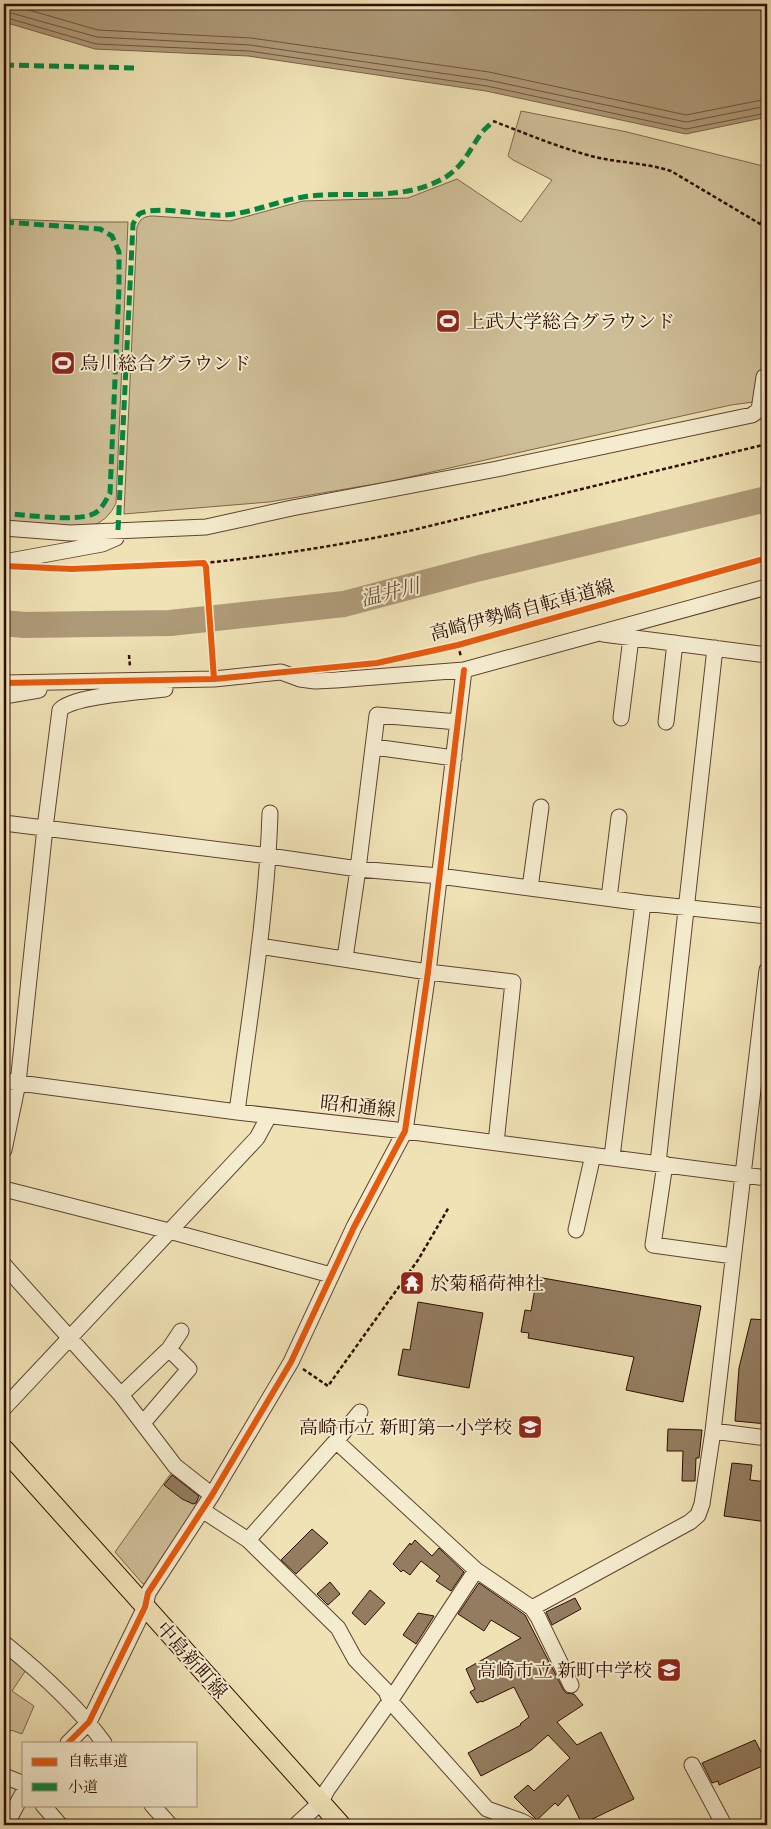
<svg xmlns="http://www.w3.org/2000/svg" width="771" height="1829" viewBox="0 0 771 1829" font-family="'IM FELL Great Primer','Noto Serif JP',serif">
  <rect width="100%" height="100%" fill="#efe2b5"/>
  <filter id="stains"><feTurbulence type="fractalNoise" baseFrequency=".004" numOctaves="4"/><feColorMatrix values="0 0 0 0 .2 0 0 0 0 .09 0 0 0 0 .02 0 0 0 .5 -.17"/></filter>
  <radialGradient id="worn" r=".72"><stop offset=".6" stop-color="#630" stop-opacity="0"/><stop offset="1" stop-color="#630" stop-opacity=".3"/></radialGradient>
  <path fill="#cebe97" stroke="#7e664c" d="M521,111L627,132L767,167V417L751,421L753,402L731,405L387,482L269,502L124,514L137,227C140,219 144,216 153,216L230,221L303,201L408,198L457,179L521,222L552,180L513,160L508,156Z
    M4,219L84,222H128L116,503C110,516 102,523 88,527L4,523Z
    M174,1469L205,1494L149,1582L143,1584L115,1552Z
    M11,1655L26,1670L12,1691L34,1706L22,1734L11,1730L4,1743V1668Z"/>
  <path fill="#ae9a78" stroke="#7b6249" d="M4,4H767V117L686,134L486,91L248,56L95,49L4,22Z"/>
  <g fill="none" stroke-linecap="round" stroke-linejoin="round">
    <path stroke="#6e543d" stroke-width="1" d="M8,4L98,30L251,38L489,72L686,115L767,99
      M4,11L97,37L250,45L488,80L686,122L767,106
      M4,17L96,44L249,51L487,86L686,129L767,113"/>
    <path stroke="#ae9a78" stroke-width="26" d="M4,623L24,625L170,623L344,604L480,568L767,499"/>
  </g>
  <path fill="#937c5f" stroke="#2f0e02" d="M537,1277L701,1306L683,1402L626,1390L634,1357L528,1338L529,1333L521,1332L525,1310L531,1311Z
    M418,1302L483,1313L469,1388L398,1375L403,1349L410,1350Z
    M751,1319L767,1320V1424L735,1421L739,1368Z
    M668,1429L702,1430L699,1458H696L695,1481H682L683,1451H667Z
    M732,1463L752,1465L750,1480L767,1482V1522L724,1516Z
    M172,1475L199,1496L196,1503L193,1504L182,1499L164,1485Z
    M312,1529L328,1543L296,1574L281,1560Z
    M415,1540L432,1556L439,1548L464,1572L451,1591L436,1581L440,1576L421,1561L410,1575L403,1570L401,1572L393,1564L410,1543L411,1545Z
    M330,1582L340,1594L328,1605L317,1594Z
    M479,1583L525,1615L563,1689L566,1693L574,1694L583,1705L557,1722L577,1745L601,1732L634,1799L582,1824L568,1795L558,1806L555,1803L537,1820L514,1797L528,1785L534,1791L570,1758L548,1735L531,1750L481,1776L468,1753L521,1725L520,1724L529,1717L514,1687L482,1702L481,1701L477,1703L470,1692L475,1689L466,1669L521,1638L491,1620L484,1631L458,1614Z
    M370,1590L385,1603L365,1625L352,1613Z
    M575,1598L581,1609L552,1625L546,1612Z
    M418,1613L434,1616L416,1644L403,1635Z
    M755,1740L767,1764L719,1785L718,1781L712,1783L702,1763Z"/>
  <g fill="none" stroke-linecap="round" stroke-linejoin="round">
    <defs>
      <path id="minor" d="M4,528L70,533L206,527L292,508L497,469L752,415L759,410L764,377H767
        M4,562L102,544L116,538L118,530
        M603,634L767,655
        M4,683L214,679L281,672L300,679L315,681L336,680L464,670L767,587
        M4,696L39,690
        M621,718L631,638
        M666,722L675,643
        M374,747L454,758
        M4,823L269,856L358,869L439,876L643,903L767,916
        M530,888L541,807
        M609,898L619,817
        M259,946L428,972L513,982L496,1143
        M345,958L358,869L377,715L458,722
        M4,1081L237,1112L405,1131L767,1178
        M237,1112C250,1013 267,913 270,813
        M4,1150L18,1083L45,828L60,710C73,695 143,692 165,689
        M612,1157L643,903
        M658,1163L715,648
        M665,1164L653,1245L733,1256
        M4,1189L169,1231L331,1275
        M576,1230L593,1155
        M4,1265L121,1395L175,1466L212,1495
        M121,1395L169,1349L181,1331
        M4,1408L257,1138L269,1116
        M143,1423L189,1369L169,1349
        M713,1431L767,1438
        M336,1441L476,1570L532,1608L538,1617L571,1685
        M202,1510L248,1540L338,1628L355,1659L386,1691L390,1701L487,1809L521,1821L529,1825
        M248,1540L336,1441L360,1412
        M532,1608L690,1522L698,1515L702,1504L713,1431L767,970
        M4,1643C40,1672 77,1705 104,1743
        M68,1743L89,1722L145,1607L148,1593L212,1495L291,1362L354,1227L405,1131L428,972L464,670
        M692,1765L724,1825
        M4,1776L24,1784
        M43,1805L60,1825
        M152,1805L170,1825
        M6,1825L24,1791
        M296,1825L321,1802L327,1790L390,1701L476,1570"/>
      <path id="major" d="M4,1449L341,1825"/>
    </defs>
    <use href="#minor" stroke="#5f432f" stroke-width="17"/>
    <use href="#major" stroke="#2f0e02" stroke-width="21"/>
    <path stroke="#2f0e02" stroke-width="2.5" stroke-dasharray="4 2.5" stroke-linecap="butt" d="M493,121C527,134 560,148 595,157C621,163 646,163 671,171L767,228
      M761,224L767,200
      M204,563C273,556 341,545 409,531L767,444
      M458,645L461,657
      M129,655L130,667
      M303,1369L328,1386L418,1260L449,1207"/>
    <use href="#minor" stroke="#f5eccf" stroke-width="15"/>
    <use href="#major" stroke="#efe2b5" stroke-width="19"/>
    <path stroke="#00873e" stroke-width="5" stroke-dasharray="10 5" stroke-linecap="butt" d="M4,65L138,68
      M4,222L100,229L112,236L119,252V288L110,493C106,500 101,511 93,514C76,522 24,515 4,513
      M118,530L133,224L139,214C159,204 202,217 225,215C252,213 277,201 303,197C350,190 401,203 444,178C462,168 469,151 480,135C483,130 489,126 493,121"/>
    <defs>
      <path id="cycleway" d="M4,566L72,569L204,563L206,567L214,679
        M4,683L214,679L377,663L458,645L767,558
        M68,1743L89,1722L145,1607L148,1593L212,1495L291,1362L354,1227L405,1131L428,972L464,670"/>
    </defs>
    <use href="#cycleway" stroke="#f5eccf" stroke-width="9"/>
    <use href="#cycleway" stroke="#e8590c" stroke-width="6"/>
  </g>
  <defs>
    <symbol id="stadium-square" viewBox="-11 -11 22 22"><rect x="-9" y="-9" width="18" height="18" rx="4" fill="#8f2418" stroke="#f5eccf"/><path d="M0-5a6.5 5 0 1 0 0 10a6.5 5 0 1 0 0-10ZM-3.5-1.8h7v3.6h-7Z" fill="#fff"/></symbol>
    <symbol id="temple-square" viewBox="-11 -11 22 22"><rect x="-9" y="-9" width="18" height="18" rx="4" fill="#8f2418" stroke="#f5eccf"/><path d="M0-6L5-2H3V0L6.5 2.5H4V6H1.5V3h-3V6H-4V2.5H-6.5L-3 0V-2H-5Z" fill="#fff"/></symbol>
    <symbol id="school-square" viewBox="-11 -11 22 22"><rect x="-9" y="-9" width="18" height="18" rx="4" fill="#8f2418" stroke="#f5eccf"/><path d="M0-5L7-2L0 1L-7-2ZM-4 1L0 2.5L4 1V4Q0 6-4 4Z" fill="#fff"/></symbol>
  </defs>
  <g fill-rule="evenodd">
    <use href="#stadium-square" x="434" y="307" width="28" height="28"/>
    <use href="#stadium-square" x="49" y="349" width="28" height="28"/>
    <use href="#temple-square" x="398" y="1269" width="28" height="28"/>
    <use href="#school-square" x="516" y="1413" width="28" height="28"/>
    <use href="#school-square" x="655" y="1656" width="28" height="28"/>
  </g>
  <g text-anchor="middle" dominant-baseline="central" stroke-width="4" stroke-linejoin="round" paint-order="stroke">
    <g font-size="19" fill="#2f0e02" stroke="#f5eccf" text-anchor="start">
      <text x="466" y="321">上武大学総合グラウンド</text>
      <text x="80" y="363">烏川総合グラウンド</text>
      <text x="430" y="1283">於菊稲荷神社</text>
      <text x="512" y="1427" text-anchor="end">高崎市立 新町第一小学校</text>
      <text x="652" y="1670" text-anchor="end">高崎市立 新町中学校</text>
    </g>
    <g font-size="19" fill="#2f0e02" stroke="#f5eccf">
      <text transform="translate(522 610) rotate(-15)">高崎伊勢崎自転車道線</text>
      <text transform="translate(358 1106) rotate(6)">昭和通線</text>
      <text transform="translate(192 1660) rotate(48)">中島新町線</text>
    </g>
    <g font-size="20" font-style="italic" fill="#684d37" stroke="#f5eccf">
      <text transform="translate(390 592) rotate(-14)">温井川</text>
    </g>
  </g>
  <rect width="771" height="1829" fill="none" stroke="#efe2b5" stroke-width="20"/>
  <rect x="5" y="5" width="761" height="1819" fill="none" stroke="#2f0e02" stroke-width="2.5"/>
  <rect x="10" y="10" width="751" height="1809" fill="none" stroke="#2f0e02"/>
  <rect x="22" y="1742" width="175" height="65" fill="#f5eccf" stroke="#a6937d"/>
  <rect x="32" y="1758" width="25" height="8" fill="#e8590c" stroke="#a6937d"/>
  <text x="68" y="1766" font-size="15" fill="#2f0e02">自転車道</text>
  <rect x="32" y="1783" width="25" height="8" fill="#00873e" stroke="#a6937d"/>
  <text x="68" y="1792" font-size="15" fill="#2f0e02">小道</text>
  <rect width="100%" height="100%" filter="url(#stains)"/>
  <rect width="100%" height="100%" fill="url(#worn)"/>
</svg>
